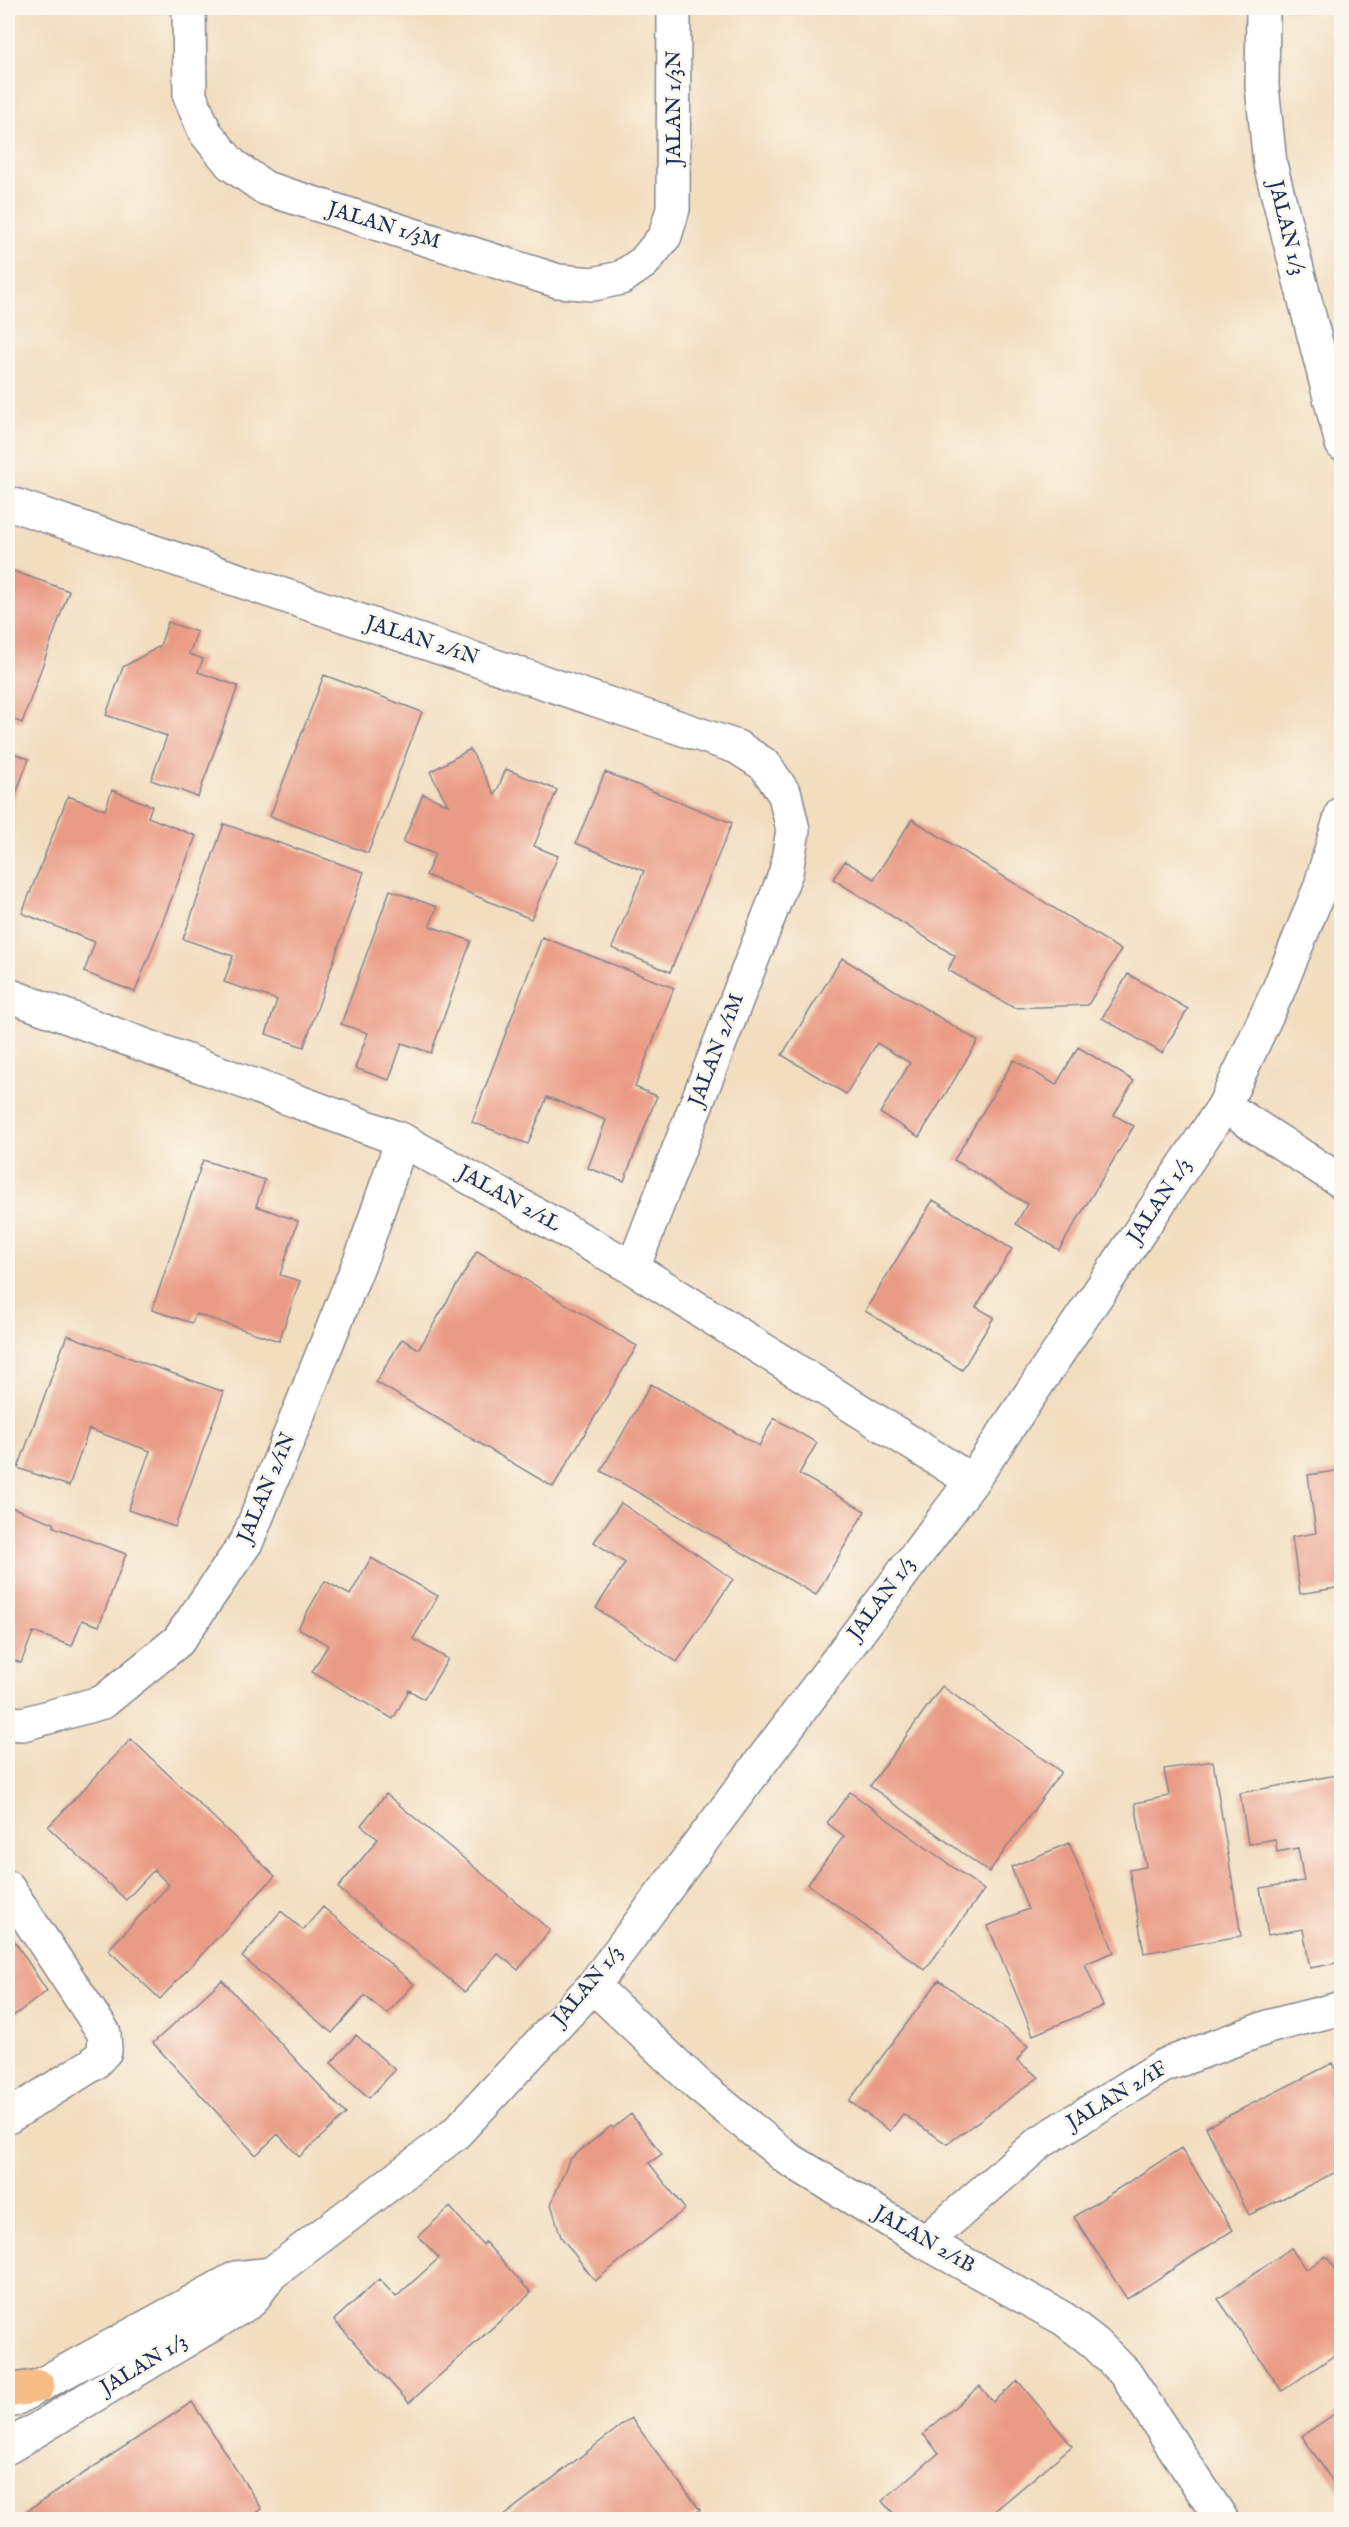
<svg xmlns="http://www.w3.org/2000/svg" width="1349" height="2527" viewBox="0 0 1349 2527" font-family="'IM FELL English',serif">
  <rect width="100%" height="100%" fill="#fbf7ec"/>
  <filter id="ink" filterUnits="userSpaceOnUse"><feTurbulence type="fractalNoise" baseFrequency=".0167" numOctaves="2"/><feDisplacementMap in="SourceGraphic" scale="12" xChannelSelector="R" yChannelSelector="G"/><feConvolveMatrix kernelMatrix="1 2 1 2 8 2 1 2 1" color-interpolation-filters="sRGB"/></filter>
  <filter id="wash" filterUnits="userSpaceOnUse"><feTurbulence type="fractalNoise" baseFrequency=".008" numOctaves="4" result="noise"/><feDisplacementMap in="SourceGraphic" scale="24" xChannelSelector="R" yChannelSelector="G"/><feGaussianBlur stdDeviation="1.35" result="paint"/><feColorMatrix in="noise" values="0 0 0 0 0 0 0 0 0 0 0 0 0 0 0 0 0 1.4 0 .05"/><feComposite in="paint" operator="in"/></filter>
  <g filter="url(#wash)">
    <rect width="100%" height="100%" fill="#f2ddbf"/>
    <g id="blocks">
      <path fill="#ea9b85" d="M8,569L69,591L22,723L8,717Z
        M168,622L197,632L189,654L203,659L198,672L238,686L198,797L151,780L167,736L106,715L123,667L160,646Z
        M324,675L422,712L368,853L270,816Z
        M470,749L495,795L506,769L557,790L534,846L558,856L531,919L426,875L435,854L403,842L423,794L448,805L430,772Z
        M8,751L29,759L8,814Z
        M605,772L732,823L670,972L612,948L644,871L576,843Z
        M112,790L152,806L148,817L196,836L135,992L84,972L95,942L22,913L68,796L105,810Z
        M912,819L1121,950L1088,1005L1014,1008L948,970L955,956L833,879L845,861L874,879Z
        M224,824L364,872L304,1047L266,1034L277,1000L224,982L233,956L183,939Z
        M390,890L437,907L430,926L471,941L431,1053L402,1043L389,1080L355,1068L368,1033L341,1024Z
        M542,937L674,988L635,1087L657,1096L624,1181L588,1168L606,1120L547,1097L528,1144L472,1122Z
        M842,958L978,1041L919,1137L880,1113L910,1063L877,1043L846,1094L782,1055Z
        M1128,974L1188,1009L1162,1053L1102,1018Z
        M1078,1047L1134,1081L1114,1115L1134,1126L1059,1250L1016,1224L1027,1204L954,1160L1014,1060L1056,1085Z
        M203,1160L265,1180L256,1206L298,1221L280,1275L300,1281L279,1341L196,1314L192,1323L152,1310Z
        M933,1200L1012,1249L976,1307L994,1317L962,1370L865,1311Z
        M477,1251L637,1346L553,1487L376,1382L402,1339L419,1349Z
        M67,1335L224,1392L175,1527L128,1510L150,1451L89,1429L69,1486L18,1468Z
        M651,1384L759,1446L774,1418L817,1443L799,1474L865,1511L816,1595L601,1471Z
        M1342,1470V1587L1300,1594L1292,1537L1316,1533L1308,1475Z
        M621,1503L733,1579L677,1662L596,1608L625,1563L594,1542Z
        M8,1506L54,1523V1527L126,1554L99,1626L82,1620L72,1646L33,1632L21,1663L8,1658Z
        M371,1558L438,1596L413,1639L448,1659L424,1699L409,1690L393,1719L312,1672L328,1645L298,1628L325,1581L350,1595Z
        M942,1686L1061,1772L989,1872L870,1786Z
        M131,1739L275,1876L160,1999L108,1950L169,1885L154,1870L126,1900L48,1827Z
        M1213,1761L1241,1936L1144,1953L1129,1870L1146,1867L1135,1803L1169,1796L1164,1769Z
        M1342,1774V1962L1310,1968L1303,1929L1268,1935L1260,1888L1304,1881L1298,1848L1277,1852L1275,1839L1248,1844L1240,1793Z
        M850,1792L984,1890L925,1970L808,1884L844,1836L827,1823Z
        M386,1794L550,1930L518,1970L497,1953L465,1992L338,1888L378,1839L361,1825Z
        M1069,1843L1114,1952L1085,1964L1103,2006L1033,2035L988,1926L1028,1909L1011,1867Z
        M323,1907L414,1984L387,2014L365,1996L332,2033L242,1957L281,1911L303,1930Z
        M8,1931L47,1991L8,2020Z
        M222,1980L346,2114L299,2157L278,2134L256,2155L153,2043Z
        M939,1980L1028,2046L1017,2061L1039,2077L947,2144L903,2114L890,2131L849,2101Z
        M356,2035L395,2070L369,2098L331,2063Z
        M1333,2063L1342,2081V2169L1249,2215L1206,2127Z
        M631,2114L662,2154L649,2163L685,2209L595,2281L561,2237L551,2204L569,2160L611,2126L613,2128Z
        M1181,2148L1233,2230L1127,2299L1074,2217Z
        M450,2207L483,2245L485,2242L531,2293L409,2403L334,2320L379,2279L396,2297L439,2258L418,2236Z
        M1291,2248L1306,2270L1326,2256L1342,2278V2350L1282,2391L1218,2299Z
        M1018,2381L1072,2446L984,2520H898L882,2501L939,2453L923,2434L980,2386L993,2402Z
        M192,2402L262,2509L246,2520H26L22,2514Z
        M1342,2409V2495L1302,2436Z
        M631,2418L700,2510L688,2520H498Z"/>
    </g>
  </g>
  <g filter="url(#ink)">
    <use href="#blocks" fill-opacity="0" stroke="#86868e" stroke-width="1.5"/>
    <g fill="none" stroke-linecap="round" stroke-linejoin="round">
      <defs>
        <path id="minor" d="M189,8L190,96L205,132L231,164L265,188L558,281L593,284L621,278L644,262L665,236L673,209L674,8
          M1263,8L1262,86L1270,164L1342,444
          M8,503L737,747L765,765L785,795L793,830L786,872L633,1268
          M8,995L402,1140L633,1268L972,1481
          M1224,1106L1342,1182
          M8,1723L23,1724L103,1702L178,1641L247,1541L364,1251L402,1140
          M8,1888L104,2033L105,2051L93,2064L8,2117
          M593,1986L697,2084L787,2158L925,2242L1064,2319L1095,2343L1125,2373L1222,2520
          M925,2242L1039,2143L1163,2066L1271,2026L1342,2008
          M13,2400L236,2278L271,2274
          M8,2447L251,2301L271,2274L455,2134L593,1986L972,1481L1224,1106L1278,991L1320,888L1342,813"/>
        <path id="major" d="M8,2391L38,2386"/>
      </defs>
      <use href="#minor" stroke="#86868e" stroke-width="36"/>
      <use href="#major" stroke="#86868e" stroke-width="36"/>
      <use href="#minor" stroke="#fff" stroke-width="33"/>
      <use href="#major" stroke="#f6be86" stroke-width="33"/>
    </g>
  </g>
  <g text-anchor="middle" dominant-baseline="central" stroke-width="5" stroke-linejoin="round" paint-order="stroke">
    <g font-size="21" fill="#1b2f5e" stroke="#fbf7ec">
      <text transform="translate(674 108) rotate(-90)">JALAN 1/3N</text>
      <text transform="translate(384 226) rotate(17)">JALAN 1/3M</text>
      <text transform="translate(1286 228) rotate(76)">JALAN 1/3</text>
      <text transform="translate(422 641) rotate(18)">JALAN 2/1N</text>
      <text transform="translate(717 1050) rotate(-69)">JALAN 2/1M</text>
      <text transform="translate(509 1199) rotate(29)">JALAN 2/1L</text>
      <text transform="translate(1160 1201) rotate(-56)">JALAN 1/3</text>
      <text transform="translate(267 1488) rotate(-67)">JALAN 2/1N</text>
      <text transform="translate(882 1599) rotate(-53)">JALAN 1/3</text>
      <text transform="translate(588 1986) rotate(-50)">JALAN 1/3</text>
      <text transform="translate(1117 2096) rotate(-31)">JALAN 2/1F</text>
      <text transform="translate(924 2240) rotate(30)">JALAN 2/1B</text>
      <text transform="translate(144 2365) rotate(-31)">JALAN 1/3</text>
    </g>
  </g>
  <rect width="1349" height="2527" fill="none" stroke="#fbf7ec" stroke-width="30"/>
</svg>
